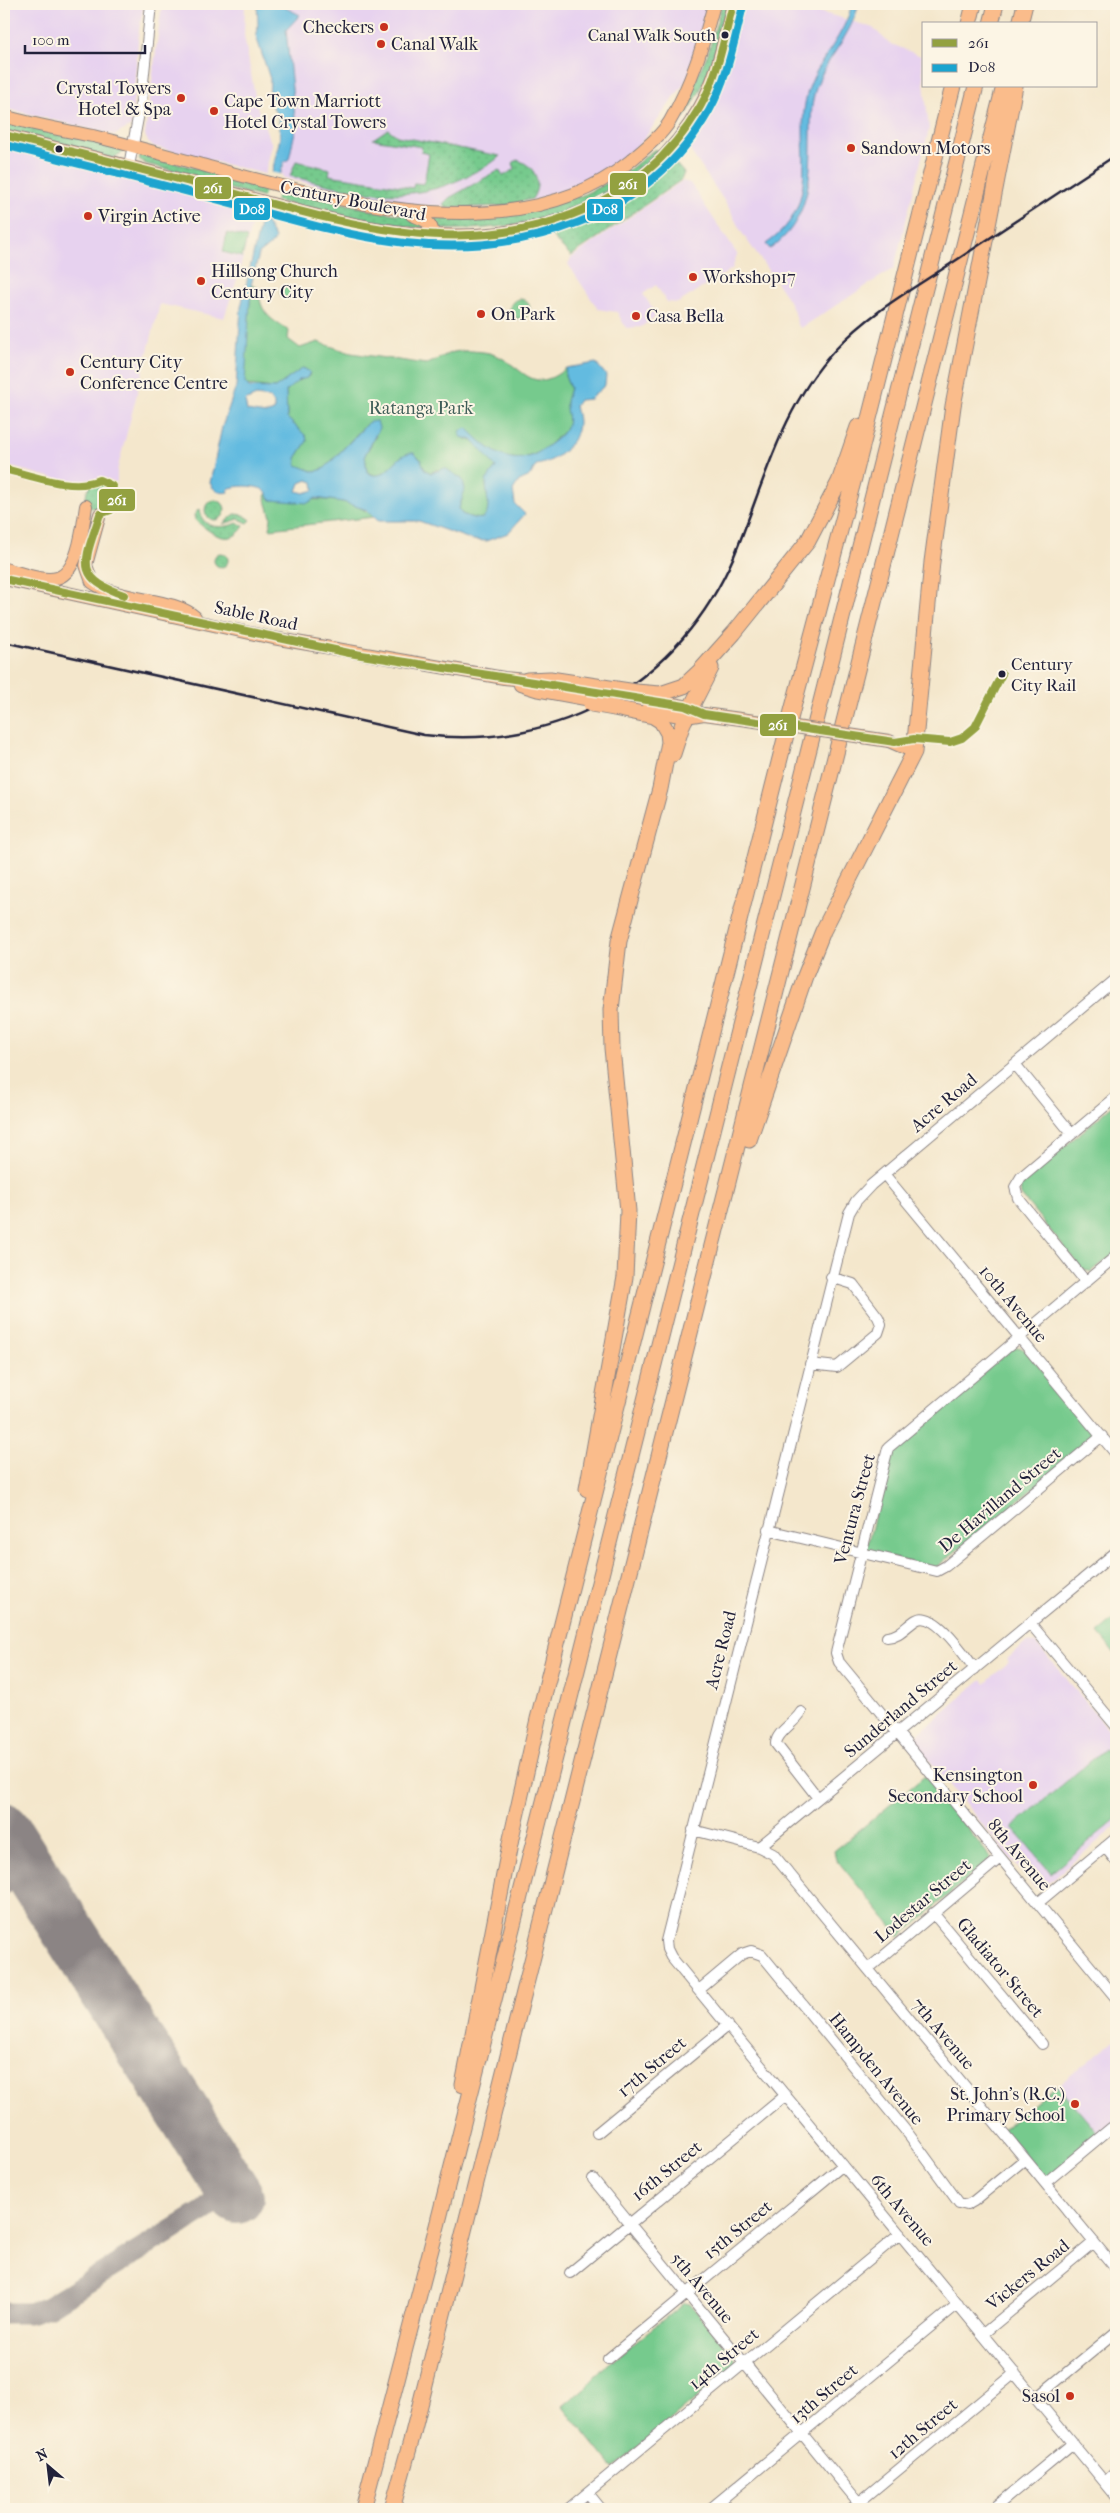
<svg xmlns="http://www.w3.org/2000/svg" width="1120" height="2513" viewBox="0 0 1120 2513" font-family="'IM FELL French Canon',serif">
  <defs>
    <pattern id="grass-dots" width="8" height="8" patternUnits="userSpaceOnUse" patternTransform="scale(1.25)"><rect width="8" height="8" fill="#76ca8d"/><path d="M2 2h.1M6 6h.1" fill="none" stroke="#66ad7b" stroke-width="1.8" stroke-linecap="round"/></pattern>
  </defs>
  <rect width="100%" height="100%" fill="#fcf5e5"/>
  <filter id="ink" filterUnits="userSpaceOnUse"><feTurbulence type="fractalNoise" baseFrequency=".02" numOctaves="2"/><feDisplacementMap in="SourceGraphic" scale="10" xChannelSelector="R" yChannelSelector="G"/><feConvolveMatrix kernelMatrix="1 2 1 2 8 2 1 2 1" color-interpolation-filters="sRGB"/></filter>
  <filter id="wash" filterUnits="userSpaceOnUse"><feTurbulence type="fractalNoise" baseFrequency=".0096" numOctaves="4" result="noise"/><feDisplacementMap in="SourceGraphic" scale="20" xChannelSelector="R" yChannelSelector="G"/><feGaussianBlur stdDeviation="1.12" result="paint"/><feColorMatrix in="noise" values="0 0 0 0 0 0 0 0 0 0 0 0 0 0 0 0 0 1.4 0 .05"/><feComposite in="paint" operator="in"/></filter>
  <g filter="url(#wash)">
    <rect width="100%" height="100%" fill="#f4e7cc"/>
    <path fill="#e7d2ef" d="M4,4H144L139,30L131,126L115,135L4,108Z
      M162,4H245L244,35L257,107L272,145L265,174L152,146L148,142L145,135Z
      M278,4H710L688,78L641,143L583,188L540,199L482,208L374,202L346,192L280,177L296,127L286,30L297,16Z
      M737,4H787L842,18L873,28L889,43L921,56L929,129L894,268L801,328L797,325L796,316L788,299L740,230L729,208L685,143L686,136Z
      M4,139L257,204L238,276L224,318L160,304L117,471V483L103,478L80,485L4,465Z
      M682,181L690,183L737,254L732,269L678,303L667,302L656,285L643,294L657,315L641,327L626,328L617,312L598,309L568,264L571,258Z
      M1027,1642L1036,1643L1116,1738V1826L1042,1888L1034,1887L915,1743L917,1735L982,1679L985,1683L1009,1662L1007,1659Z
      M1116,2039V2124L1101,2137L1002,2130Z"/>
    <path fill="url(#grass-dots)" stroke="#4c7664" d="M722,4L728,6C718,46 708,83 684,118L679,115L708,53Z
      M4,119L125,149L122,153L113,158L4,132Z
      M388,129L397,136L500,156C492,164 481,169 471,174C409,208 354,191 290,176L296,161L330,169L329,175L413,188L414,183L424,184L429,154L421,152L422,147L373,139Z
      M655,149L659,153C649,162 639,172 628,181C606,198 576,209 549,217C434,249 320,211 207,183L192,175L146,164L139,159L141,155L380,212L430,218H462L581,196L623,175Z
      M517,160C535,165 543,183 532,199L504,206L446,208L443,204L449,198L499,170L503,176L515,169L513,163Z
      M672,164L677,165L684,173L681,180L571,256L548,232C594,221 632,199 666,166Z
      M280 292a6 6 0 1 1 12 0a6 6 0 1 1-12 0Z
      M510 309a10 10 0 1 1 20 0a10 10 0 1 1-20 0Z
      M86 496a14 14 0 1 1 28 0a14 14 0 1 1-28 0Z
      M205 510a10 10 0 1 1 20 0a10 10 0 1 1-20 0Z
      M199,509C202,530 222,529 238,523L244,526C230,549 209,532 195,520L194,515Z
      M235,514L244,515L251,520L248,523L239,519L223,524Z
      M214 560a7 7 0 1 1 14 0a7 7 0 1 1-14 0Z"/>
    <path fill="#76ca8d" stroke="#4c7664" d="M227,233L247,238L242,257L223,252Z
      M251,285L258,288C261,314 268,317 289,331L288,339L300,348L318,342L351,353L426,364C436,362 444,354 454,352C463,350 480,351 489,353C523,362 529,399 566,368L565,376L570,388L566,403L569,421L565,430L541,452L520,459L503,457L482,444L471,432L465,439C478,440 490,457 496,467L486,481C486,500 499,530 462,514L459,508L462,500L437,469L431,473L425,470L419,457L399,458L389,469L377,476L367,472L365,455L376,436L368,422L325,468L315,472L296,465V458L307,441L306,436L287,418L286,390L290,385L309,376L310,372L303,368L275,388L246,385L244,381Z
      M266,494L271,500C306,502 345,492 374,517L270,529L271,517L265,497Z
      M1116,1103V1253L1091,1272L1081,1268L1021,1195L1020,1184Z
      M1019,1347L1025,1350L1090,1428L1092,1436L1088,1444L935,1568L873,1553L867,1547L891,1449L1011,1349Z
      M1116,1618V1655L1098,1633Z
      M1105,1749L1116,1763V1819L1051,1873L1012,1827Z
      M925,1776L991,1858L900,1937L836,1859L834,1851Z
      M1057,2085L1101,2137L1045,2183L1002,2130Z
      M684,2303L690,2304L736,2360V2365L613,2468L563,2406L586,2387L607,2364Z"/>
    <path fill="#63bbe0" stroke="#426e8e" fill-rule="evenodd" d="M258,4H278L300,15L286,30L296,127L289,159L284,162L266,223L275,238L273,243L259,254L251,285L245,383L249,387L275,388L303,368L310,372L307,378L299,380L286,391L287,418L306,436L307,441L296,458L297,465L315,472L325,468L369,422L377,421L379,428L365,455L367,472C387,486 395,450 414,453L421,460L425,470L431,473L445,468L462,479L465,489L459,508L462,514C498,530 486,501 486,481L496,467L472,440L461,437L460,431L467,428C490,452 515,472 546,447C553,442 561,436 565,429C571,419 565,413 566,403C566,398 569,393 570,388L565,376L566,368L596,363L606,375L605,385L590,399L579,400L575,406C576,411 578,417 578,422C578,444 556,462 536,465L530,476L519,481L513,490L515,504L525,514L508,533L486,541L473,540L419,521H378L367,510L343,502L316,498L308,503L271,500C269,497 266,492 264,490C256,485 235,485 228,489L229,492C220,494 214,491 210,483L222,427L236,387L241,307L280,138L279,119L269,99L270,79L256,36C260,26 256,15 258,4ZM256,396L270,398L274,404V411L265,414L247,411L245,401ZM307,480L313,482L314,490L304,493L297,491L300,483Z
      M852,4H859C850,39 826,57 816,88C811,103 811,118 811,133C811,178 810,221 770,249L766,244C829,201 789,140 810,85C822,55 844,37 852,4Z"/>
    <path fill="#f4e7cc" d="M270,172L283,175L271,214L259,212Z"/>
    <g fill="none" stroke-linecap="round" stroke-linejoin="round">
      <path stroke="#8b8484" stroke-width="21" d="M8,1882C21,1871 20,1860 14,1846
        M4,1884C23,1872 34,1881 46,1897
        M4,2313H29L48,2307L205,2210C221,2197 222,2178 214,2161"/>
      <path stroke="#8b8484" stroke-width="54" d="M4,1830L237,2197"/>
    </g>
  </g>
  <g filter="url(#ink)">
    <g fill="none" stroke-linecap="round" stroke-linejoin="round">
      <defs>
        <path id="minor" d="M129,166L141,102L151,4
          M1116,979L871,1185L856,1201L849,1213L666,1941L667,1949L671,1957L1116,2496
          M1015,1064L1072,1134
          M884,1174L1116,1454
          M1116,1256L888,1448L836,1653L839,1662L1116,1998
          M1086,1282L1018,1198L1015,1187L1021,1177L1116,1097
          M810,1364L837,1367L878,1333L881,1324L878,1317L853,1284L831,1277
          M768,1530L937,1571L946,1566L1102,1436
          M1030,1623L1116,1726
          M887,1637C900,1636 906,1626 916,1620C934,1609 965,1656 975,1669
          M801,1712C795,1723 776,1732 776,1744L818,1798
          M693,1830L759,1847L1116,1552
          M759,1847L773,1854L1116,2269
          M1105,1847L1116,1861
          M1038,1903L1116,1838
          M933,1913L1042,2044
          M868,1969L1000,1858
          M699,1990L742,1954L751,1951L762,1955L910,2136L959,2203L967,2205L974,2201L1025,2159
          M597,2133L728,2025
          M593,2179L864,2509
          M1045,2183L1111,2128L1116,2134
          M570,2273L786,2095
          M983,2334L1094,2242
          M608,2359L843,2165
          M1036,2398L1116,2332
          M1105,2482L1116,2472
          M588,2493L601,2509
          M568,2509L900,2234
          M710,2509L958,2304
          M851,2509L1015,2373
          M993,2509L1073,2443"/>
        <path id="major" d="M4,116C33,125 64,130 93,136C130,145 166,155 202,165C329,199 515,255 629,162C643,150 661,136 670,121C692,83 703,45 714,4
          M4,135C73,152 141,169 210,187C281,206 360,231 434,235C542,240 645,205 700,107C718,75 724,38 733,4
          M412,215C424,220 432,221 433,235
          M100,514L86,565L92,582C120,602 173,597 195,617
          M4,569C19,572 42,582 57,578C79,572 83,525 86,506
          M4,579L273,638L504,678L536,681
          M520,685L536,690L596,701
          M637,698L690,707L697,711
          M646,710L686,717L704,714L762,722
          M889,741L914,752"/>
        <path id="highway" d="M969,24L974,4
          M991,24L996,4
          M1020,24L1025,4
          M527,680L550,679L616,689
          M636,692L660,694L684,686L700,671L734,633L808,541L839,482L858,427
          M673,754L683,723L711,668
          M749,1140L805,976L823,931L914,752L932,562L953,406L1015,86
          M587,1489L625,1277L628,1211L612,1048L611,1010L619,941L660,789L669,742L668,733L661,721L653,716L614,708
          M463,2085L511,1839L538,1719L792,711L854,478L953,86
          M363,2509L437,2226L976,86
          M392,2509L411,2441L1004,86"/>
      </defs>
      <use href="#minor" stroke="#8b8484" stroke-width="12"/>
      <use href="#major" stroke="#8b8484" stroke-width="14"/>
      <use href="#highway" stroke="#8b8484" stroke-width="17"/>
      <use href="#minor" stroke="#fff" stroke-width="10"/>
      <use href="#major" stroke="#fabc8b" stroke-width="12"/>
      <use href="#highway" stroke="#fabc8b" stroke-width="15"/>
      <path stroke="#22223b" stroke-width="2.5" d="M4,642L424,735C560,751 680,682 734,556C764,484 781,408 835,350C869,313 914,288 955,261C1009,226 1062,190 1116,155"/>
      <defs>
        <path id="major-bridge" d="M762,722L889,741"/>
        <path id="highway-bridge" d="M616,689L636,692
          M591,704L614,708"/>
      </defs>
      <use href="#major-bridge" stroke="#8b8484" stroke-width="14" stroke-linecap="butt"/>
      <use href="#highway-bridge" stroke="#8b8484" stroke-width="17" stroke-linecap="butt"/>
      <use href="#major-bridge" stroke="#fabc8b" stroke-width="12"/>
      <use href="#highway-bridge" stroke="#fabc8b" stroke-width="15"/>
      <defs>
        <path id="bus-1" d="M4,135C73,152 141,169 210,187C274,204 338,224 404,232C519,247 639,212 700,107C718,76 724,38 733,4
          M4,469C31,475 73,492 99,480L112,486L117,500L111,510L100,514C87,557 70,578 124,595
          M4,579L349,653L685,706L704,714L895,742L914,739L950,742L962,738L975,727L1002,674"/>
        <path id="bus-2" d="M4,145C72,162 141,179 208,197C273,214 338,235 405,243C523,256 648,219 709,111C727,79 734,42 743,6"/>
      </defs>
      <use href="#bus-1" stroke="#fcf5e5" stroke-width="11"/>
      <use href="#bus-2" stroke="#fcf5e5" stroke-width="11"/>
      <use href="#bus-1" stroke="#93a140" stroke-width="8"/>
      <use href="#bus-2" stroke="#1aa4cf" stroke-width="8"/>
    </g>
  </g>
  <g fill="#c8321e" stroke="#fcf5e5" stroke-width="2">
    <circle cx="384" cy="27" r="5"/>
    <circle cx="381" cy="44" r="5"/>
    <circle cx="181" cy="98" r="5"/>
    <circle cx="214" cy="111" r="5"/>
    <circle cx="851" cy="148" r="5"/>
    <circle cx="88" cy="216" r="5"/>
    <circle cx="693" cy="277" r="5"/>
    <circle cx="201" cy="281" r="5"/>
    <circle cx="481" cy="314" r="5"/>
    <circle cx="636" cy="316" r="5"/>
    <circle cx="70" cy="372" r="5"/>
    <circle cx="1033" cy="1785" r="5"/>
    <circle cx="1075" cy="2104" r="5"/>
    <circle cx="1070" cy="2396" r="5"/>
  </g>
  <g fill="#22223b" stroke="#fcf5e5" stroke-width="2">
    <circle cx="725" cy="35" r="4.5"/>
    <circle cx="59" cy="149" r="4.5"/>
    <circle cx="1002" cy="674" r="4.5"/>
  </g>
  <g text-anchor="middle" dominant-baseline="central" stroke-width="4" stroke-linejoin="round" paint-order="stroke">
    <g font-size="17" fill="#22223b" stroke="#fcf5e5" text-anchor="end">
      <text x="716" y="35">Canal Walk South</text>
      <text x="1011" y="664" text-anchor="start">Century<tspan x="1011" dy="21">City Rail</tspan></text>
    </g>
    <g font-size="18" fill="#22223b" stroke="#fcf5e5" text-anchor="start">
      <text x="374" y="27" text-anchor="end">Checkers</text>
      <text x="391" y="44">Canal Walk</text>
      <text x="171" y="88" text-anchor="end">Crystal Towers<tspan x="171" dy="21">Hotel &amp; Spa</tspan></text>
      <text x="224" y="101">Cape Town Marriott<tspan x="224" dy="21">Hotel Crystal Towers</tspan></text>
      <text x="861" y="148">Sandown Motors</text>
      <text x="98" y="216">Virgin Active</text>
      <text x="211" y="271">Hillsong Church<tspan x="211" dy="21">Century City</tspan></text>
      <text x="703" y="277">Workshop17</text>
      <text x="491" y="314">On Park</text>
      <text x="646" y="316">Casa Bella</text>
      <text x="80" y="362">Century City<tspan x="80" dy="21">Conference Centre</tspan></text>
      <text x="1023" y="1775" text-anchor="end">Kensington<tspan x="1023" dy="21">Secondary School</tspan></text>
      <text x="1065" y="2094" text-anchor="end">St. John's (R.C.)<tspan x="1065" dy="21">Primary School</tspan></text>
      <text x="1060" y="2396" text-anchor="end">Sasol</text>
    </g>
    <g font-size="18" fill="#22223b" stroke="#fcf5e5">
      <text transform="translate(353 201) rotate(11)">Century Boulevard</text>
      <text transform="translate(256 616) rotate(12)">Sable Road</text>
      <text transform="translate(944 1103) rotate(-40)">Acre Road</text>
      <text transform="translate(1013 1304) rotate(50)">10th Avenue</text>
      <text transform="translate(1000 1500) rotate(-40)">De Havilland Street</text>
      <text transform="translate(855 1509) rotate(-75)">Ventura Street</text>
      <text transform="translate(721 1650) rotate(-76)">Acre Road</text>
      <text transform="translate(901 1709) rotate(-40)">Sunderland Street</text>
      <text transform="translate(1019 1855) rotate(50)">8th Avenue</text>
      <text transform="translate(923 1901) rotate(-40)">Lodestar Street</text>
      <text transform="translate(1000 1968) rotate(50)">Gladiator Street</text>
      <text transform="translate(943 2034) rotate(50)">7th Avenue</text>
      <text transform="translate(652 2067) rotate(-40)">17th Street</text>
      <text transform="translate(876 2069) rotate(51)">Hampden Avenue</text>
      <text transform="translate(667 2171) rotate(-39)">16th Street</text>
      <text transform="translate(902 2210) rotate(50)">6th Avenue</text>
      <text transform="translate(738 2230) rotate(-39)">15th Street</text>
      <text transform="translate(1028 2275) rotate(-39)">Vickers Road</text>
      <text transform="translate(702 2288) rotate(50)">5th Avenue</text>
      <text transform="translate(724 2359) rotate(-40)">14th Street</text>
      <text transform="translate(824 2394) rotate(-40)">13th Street</text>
      <text transform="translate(923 2429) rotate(-40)">12th Street</text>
    </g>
    <g font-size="18" fill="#3f5d58" stroke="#fcf5e5">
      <text x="421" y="408">Ratanga Park</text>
    </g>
  </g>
  <g stroke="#fcf5e5" stroke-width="2">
    <rect x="609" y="172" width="38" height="24" rx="5" fill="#93a140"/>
    <rect x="194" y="176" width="38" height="24" rx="5" fill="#93a140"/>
    <rect x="233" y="197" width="38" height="24" rx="5" fill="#1aa4cf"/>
    <rect x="586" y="198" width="38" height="24" rx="5" fill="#1aa4cf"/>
    <rect x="98" y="488" width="38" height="24" rx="5" fill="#93a140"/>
    <rect x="759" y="713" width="38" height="24" rx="5" fill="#93a140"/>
  </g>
  <g font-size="14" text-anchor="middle" font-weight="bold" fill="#fff">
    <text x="628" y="189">261</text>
    <text x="213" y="193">261</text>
    <text x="252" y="214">D08</text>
    <text x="605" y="214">D08</text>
    <text x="117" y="505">261</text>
    <text x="778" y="730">261</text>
  </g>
  <rect width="1120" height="2513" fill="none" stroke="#fcf5e5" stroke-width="20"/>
  <rect x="922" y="22" width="175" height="65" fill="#fcf5e5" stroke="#a5a1a1"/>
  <rect x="932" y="39" width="25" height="8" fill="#93a140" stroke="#a5a1a1"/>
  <text x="968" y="48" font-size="15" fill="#22223b">261</text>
  <rect x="932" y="64" width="25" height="8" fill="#1aa4cf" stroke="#a5a1a1"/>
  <text x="968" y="72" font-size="15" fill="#22223b">D08</text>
  <g transform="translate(48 2466) rotate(332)" stroke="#fcf5e5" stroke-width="4" paint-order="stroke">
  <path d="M0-4L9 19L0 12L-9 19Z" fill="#22223b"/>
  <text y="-8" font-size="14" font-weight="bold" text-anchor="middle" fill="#22223b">N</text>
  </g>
  <path d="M25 45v8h120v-8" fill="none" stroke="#22223b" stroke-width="2.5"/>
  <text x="32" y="45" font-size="15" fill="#22223b" stroke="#fcf5e5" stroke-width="4" paint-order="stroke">100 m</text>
</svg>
